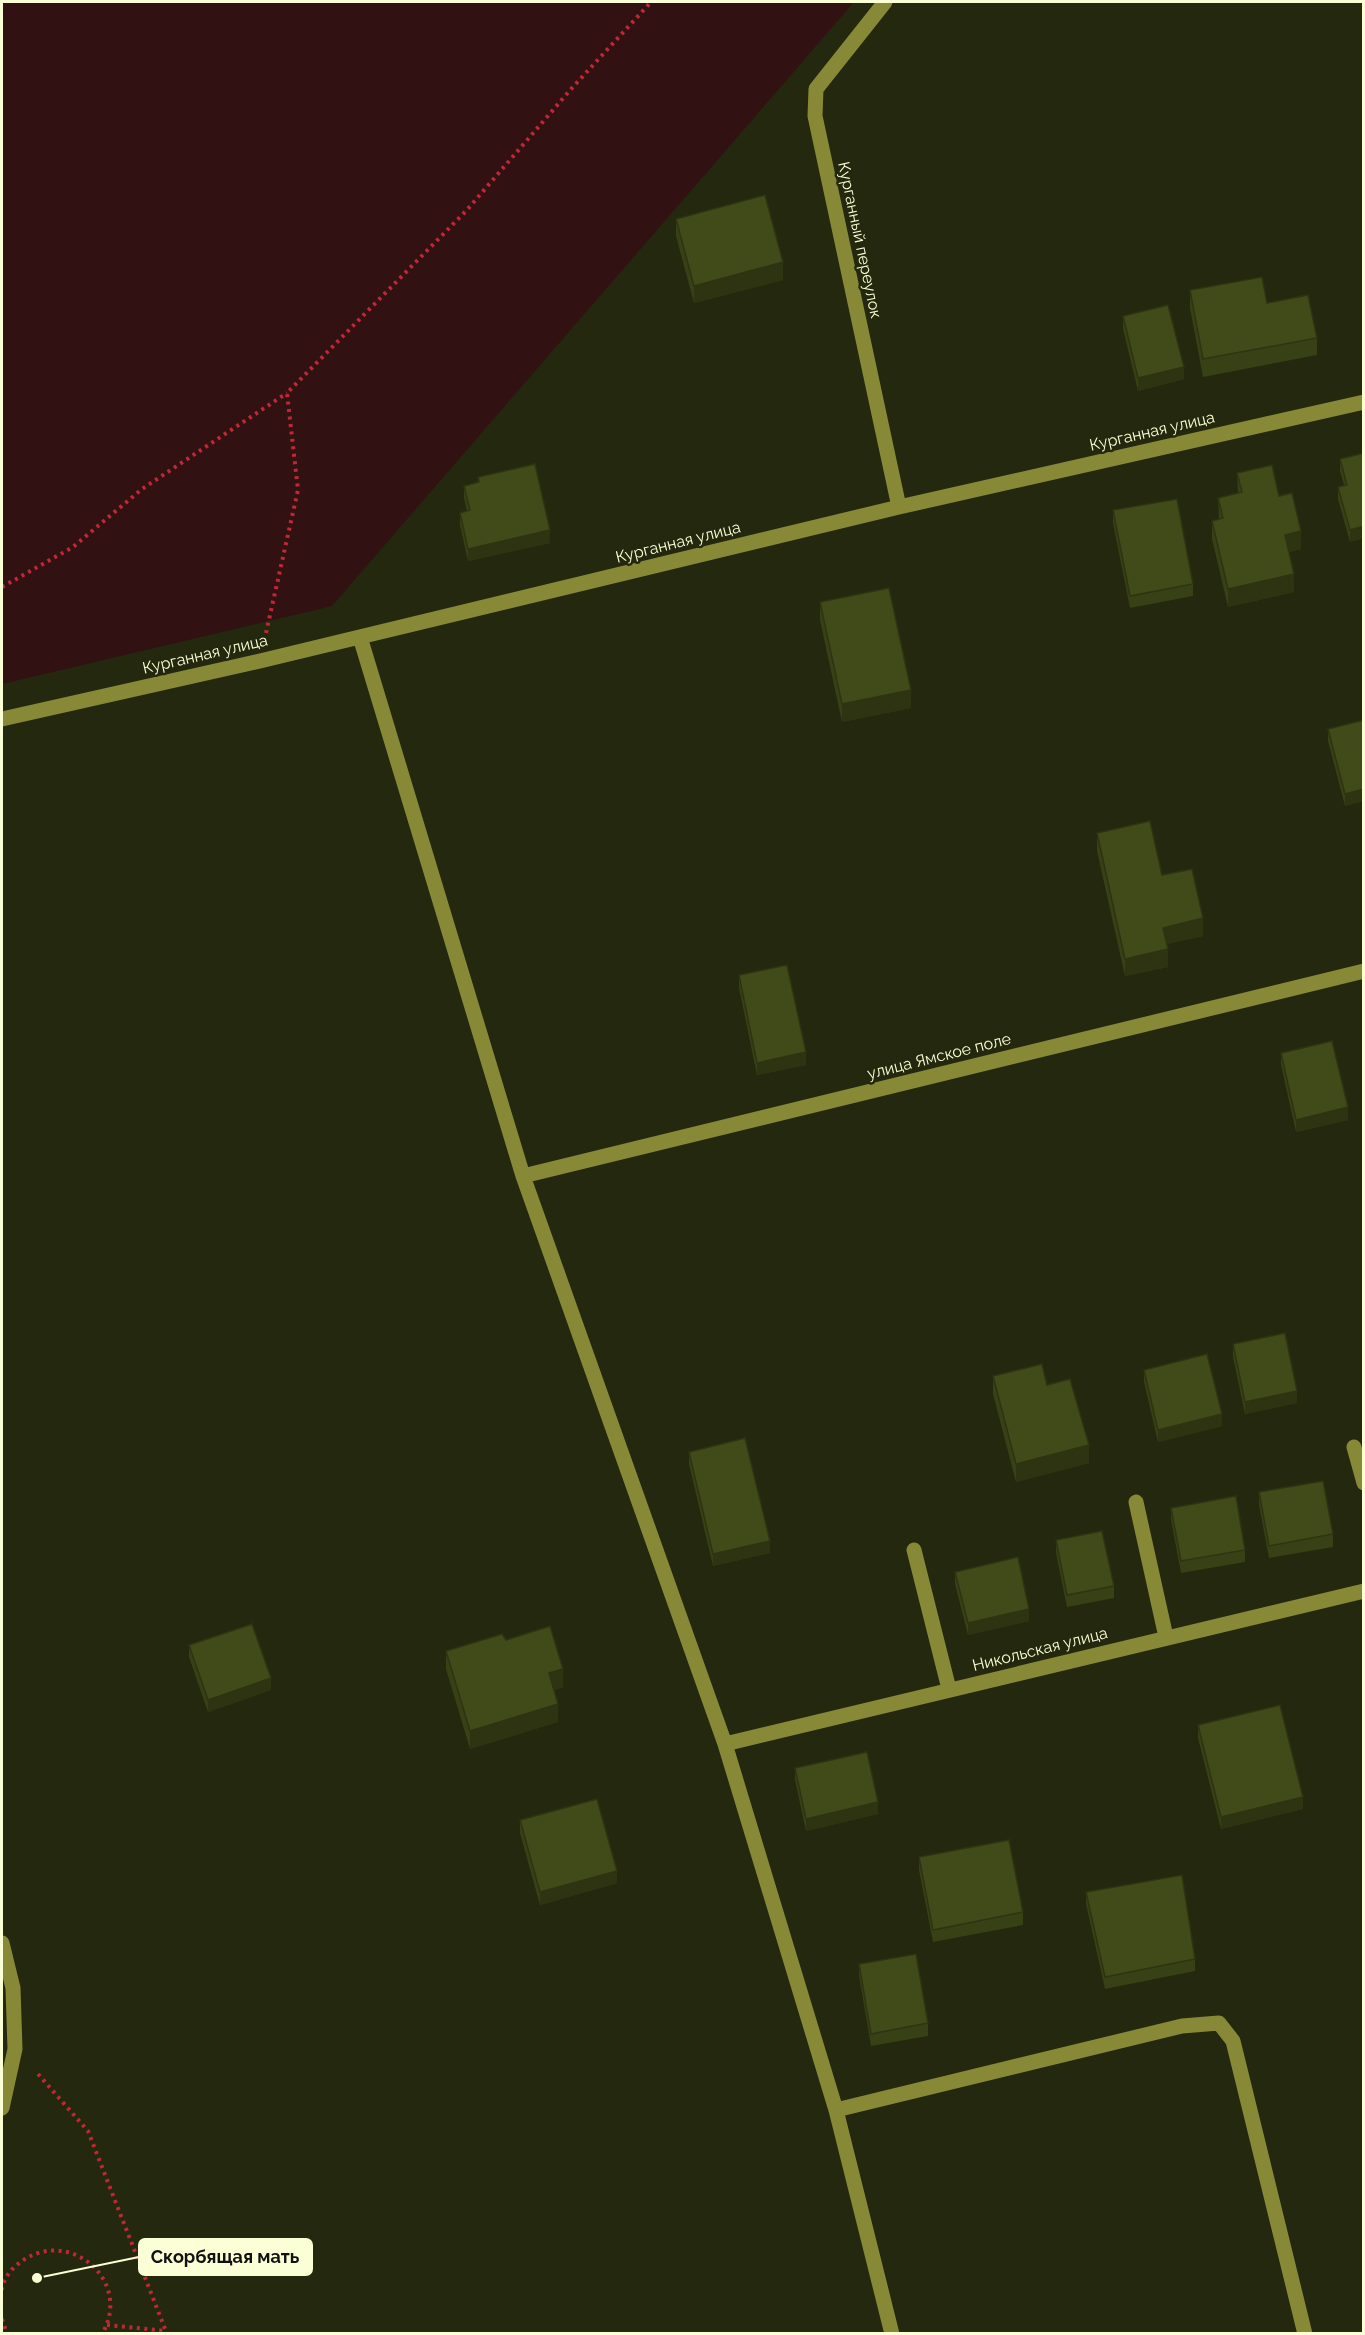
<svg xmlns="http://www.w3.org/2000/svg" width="1365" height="2335" viewBox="0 0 1365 2335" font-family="Raleway,sans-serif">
  <rect width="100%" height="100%" fill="#24280e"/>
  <path fill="#321113" d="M2,2H854L332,606L2,684Z"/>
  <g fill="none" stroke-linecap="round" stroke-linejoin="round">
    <path stroke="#bf2936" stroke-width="4" stroke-dasharray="3 4.5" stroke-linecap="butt" d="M2,587L73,547L142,489L287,393
      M266,633L298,490L287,393L466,211L572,88L651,2
      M38,2074L88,2131L167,2334
      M2,2290C3,2278 13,2267 22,2261C71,2227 133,2282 102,2334
      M2,2319L7,2334
      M107,2325L166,2331"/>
    <path stroke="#888937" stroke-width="15" d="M885,2L816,89L815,116L899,507
      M360,637L523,1176L725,1744L836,2110L892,2334
      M2,719L260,661L899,507L1364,402
      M523,1176L1364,971
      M1354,1447L1364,1483
      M1136,1502L1166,1637
      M914,1550L949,1689
      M725,1744L1364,1591
      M2,1943L13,1988L15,2049L2,2108
      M836,2110L1182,2026L1219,2023L1233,2041L1305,2334"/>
  </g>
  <path fill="#384016" d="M676,219L783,280L694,303L676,236Z
    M1190,290L1267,303L1317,338V355L1203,377L1190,308Z
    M1123,316L1184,379L1138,391L1123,329Z
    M1364,453V538L1350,542L1338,499V487L1344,485L1340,471V459Z
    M1237,473L1279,496L1301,549L1289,552L1294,592L1228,607L1212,539V521L1219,519L1218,498L1238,493Z
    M478,477L550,543L468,561L460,525V513L467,511L464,498V486L478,483Z
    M1113,510L1193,584V596L1130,608L1113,523Z
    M820,602L911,708L842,722L820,620Z
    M1364,720V801L1345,806L1328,741V729Z
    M1097,833L1162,875L1203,936L1167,944L1168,967L1125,976L1097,851Z
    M739,975L806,1065L757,1075L739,988Z
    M1281,1053L1348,1120L1296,1132L1281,1065Z
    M1233,1344L1297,1403L1245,1414L1233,1357Z
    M1144,1370L1222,1426L1158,1442L1144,1382Z
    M993,1376L1047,1385L1089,1463L1016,1482L993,1394Z
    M689,1452L770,1553L713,1566L689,1464Z
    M1259,1492L1333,1534V1547L1269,1558L1259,1505Z
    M1171,1508L1245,1550V1562L1181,1573L1171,1520Z
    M1056,1540L1114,1586V1598L1067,1607L1056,1553Z
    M955,1572L1029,1621L968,1635L955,1584Z
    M506,1640L563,1687L554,1690L558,1722L470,1749L446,1669V1651Z
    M189,1645L271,1690L208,1712L189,1657Z
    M1198,1725L1303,1809L1221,1829L1198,1738Z
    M795,1768L878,1814L806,1831L795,1780Z
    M520,1820L617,1883L540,1905L520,1833Z
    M919,1857L1023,1912V1925L933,1942L919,1870Z
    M1086,1892L1195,1959V1971L1105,1989L1086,1904Z
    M859,1964L928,2023V2036L871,2046L859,1976Z"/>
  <path fill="#2e3412" d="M783,262V280L694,303V286Z
    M1184,367V379L1138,391V378Z
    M1364,526V538L1350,542V530Z
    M550,530V543L468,561V549Z
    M1301,531V549L1285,553V535Z
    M1294,574V592L1228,607V589Z
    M911,690V708L842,722V704Z
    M1364,789V801L1345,806V794Z
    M1203,918V936L1163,945V928Z
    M1168,949V967L1125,976V959Z
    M806,1052V1065L757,1075V1063Z
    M1348,1107V1120L1296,1132V1120Z
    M1297,1391V1403L1245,1414V1402Z
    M1222,1414V1426L1158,1442V1430Z
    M1089,1445V1463L1016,1482V1464Z
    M770,1541V1553L713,1566V1554Z
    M1029,1609V1621L968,1635V1623Z
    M563,1669V1687L549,1691V1673Z
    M271,1678V1690L208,1712V1700Z
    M558,1704V1722L470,1749V1731Z
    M1303,1797V1809L1221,1829V1817Z
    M878,1802V1814L806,1831V1819Z
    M617,1871V1883L540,1905V1892Z"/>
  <path fill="#414a19" stroke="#2e3412" stroke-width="1.5" d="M765,195L783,262L694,286L676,219Z
    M1262,277L1267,303L1308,295L1317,338L1203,359L1190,290Z
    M1168,305L1184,367L1138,378L1123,316Z
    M1364,453V526L1350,530L1338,487L1347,485L1340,459Z
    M535,464L550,530L468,549L460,513L470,510L464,486L479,482L478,477Z
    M1272,465L1279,496L1292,493L1301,531L1285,535L1294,574L1228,589L1212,521L1223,518L1218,498L1242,492L1237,473Z
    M1177,499L1193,584L1130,596L1113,510Z
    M889,588L911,690L842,704L820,602Z
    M1364,720V789L1345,794L1328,729Z
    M1150,821L1162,875L1192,869L1203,918L1163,928L1168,949L1125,959L1097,833Z
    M787,965L806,1052L757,1063L739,975Z
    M1332,1041L1348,1107L1296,1120L1281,1053Z
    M1285,1333L1297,1391L1245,1402L1233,1344Z
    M1207,1354L1222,1414L1158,1430L1144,1370Z
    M1042,1364L1047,1385L1070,1379L1089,1445L1016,1464L993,1376Z
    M745,1438L770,1541L713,1554L689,1452Z
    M1323,1481L1333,1534L1269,1546L1259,1492Z
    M1236,1496L1245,1550L1181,1561L1171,1508Z
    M1102,1531L1114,1586L1067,1595L1056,1540Z
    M1018,1557L1029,1609L968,1623L955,1572Z
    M252,1624L271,1678L208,1700L189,1645Z
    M550,1626L563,1669L549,1673L558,1704L470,1731L446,1651L502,1634L506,1640Z
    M1280,1705L1303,1797L1221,1817L1198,1725Z
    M867,1752L878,1802L806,1819L795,1768Z
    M597,1799L617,1871L540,1892L520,1820Z
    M1009,1840L1023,1912L933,1930L919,1857Z
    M1182,1875L1195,1959L1105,1977L1086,1892Z
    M916,1954L928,2023L871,2034L859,1964Z"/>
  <g text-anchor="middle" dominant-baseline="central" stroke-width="5" stroke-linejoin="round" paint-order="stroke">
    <g font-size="16" fill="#fbffd5" stroke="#24280e">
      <text transform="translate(860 240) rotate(78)">Курганный переулок</text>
      <text transform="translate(1152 431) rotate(-13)">Курганная улица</text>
      <text transform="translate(678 542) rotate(-14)">Курганная улица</text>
      <text transform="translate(205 654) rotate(-13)">Курганная улица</text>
      <text transform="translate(939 1056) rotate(-14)">улица Ямское поле</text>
      <text transform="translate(1040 1649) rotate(-14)">Никольская улица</text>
    </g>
  </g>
  <path fill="none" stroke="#fbffd5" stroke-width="2" d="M37 2278L139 2257"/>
  <circle fill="#fbffd5" stroke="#24280e" stroke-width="2" cx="37" cy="2278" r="6"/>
  <rect fill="#fbffd5" stroke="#fbffd5" stroke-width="2" x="139" y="2239" width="173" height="36" rx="6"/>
  <g font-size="18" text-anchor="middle" font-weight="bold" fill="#111">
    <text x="225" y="2263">Скорбящая мать</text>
  </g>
  <rect width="1365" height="2335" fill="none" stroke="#fbffd5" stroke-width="6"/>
</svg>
